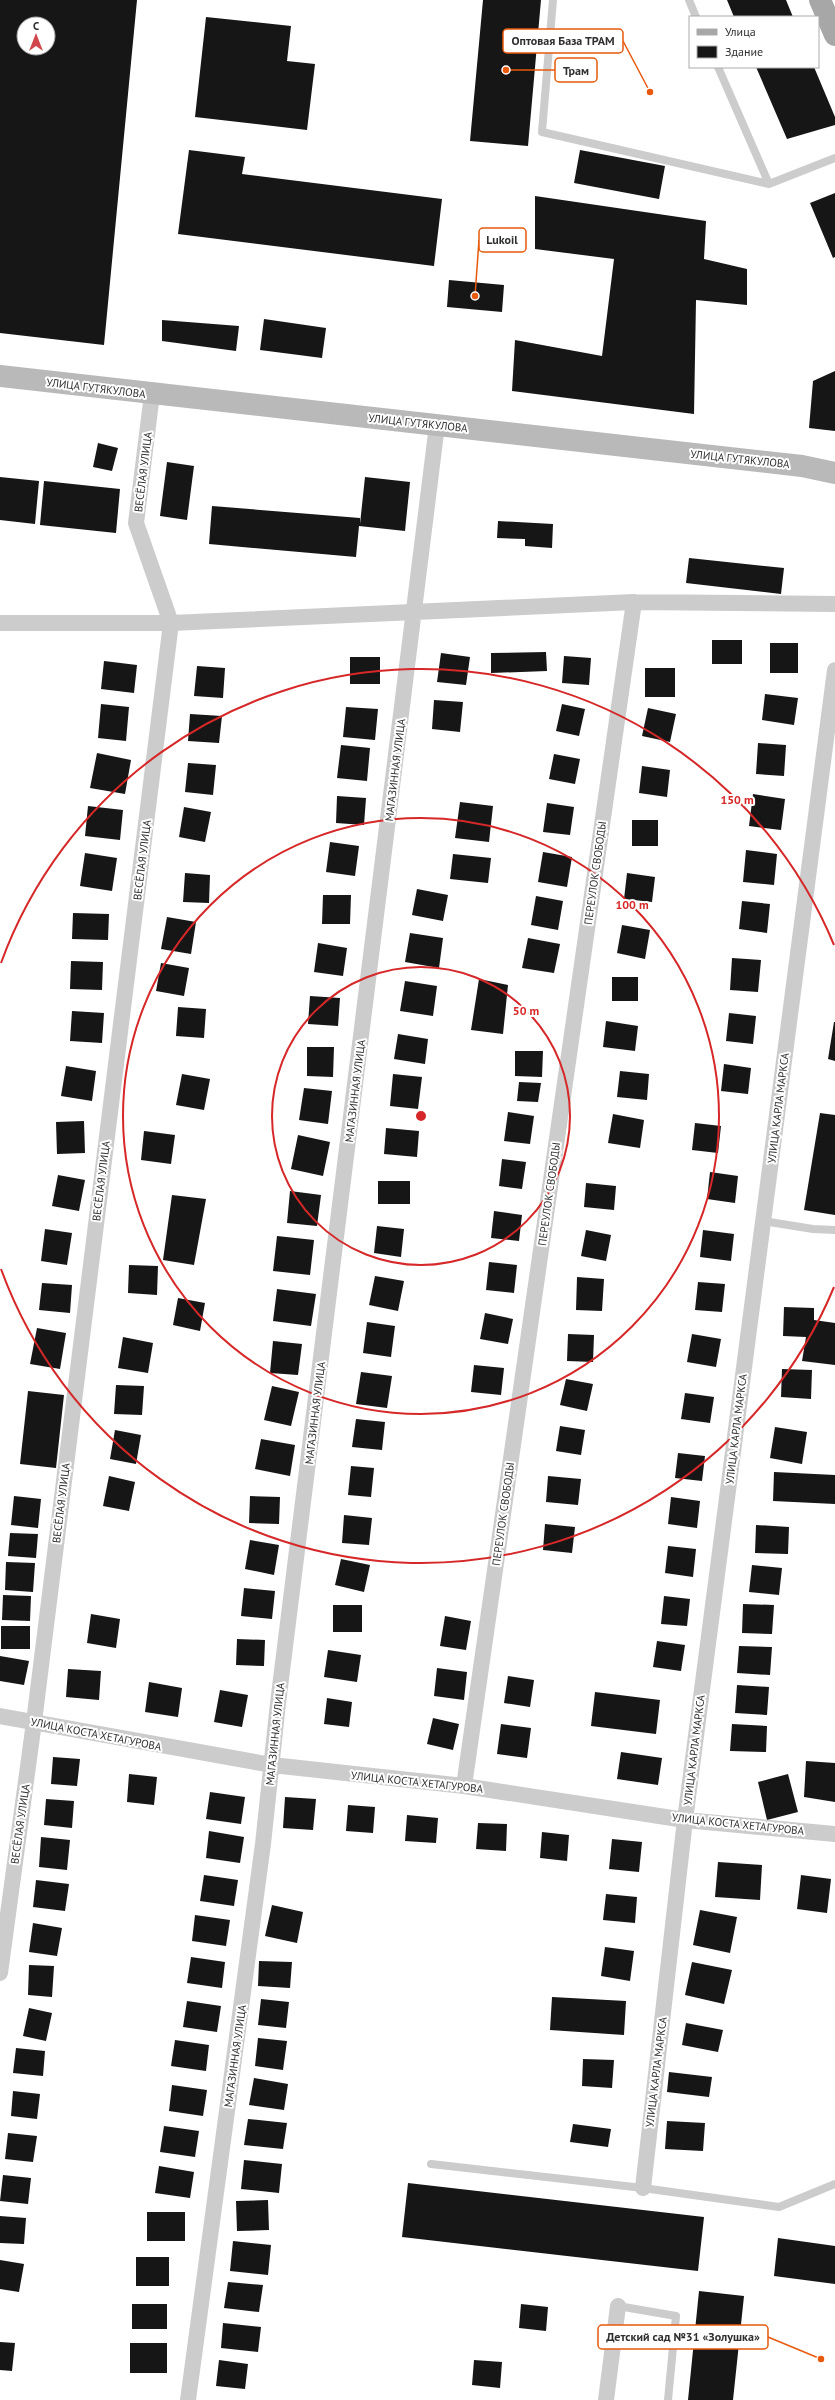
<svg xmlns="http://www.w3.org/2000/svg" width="835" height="2400" viewBox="0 0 835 2400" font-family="'PT Sans',sans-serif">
  <rect width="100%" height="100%" fill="#fff"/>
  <path fill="#161616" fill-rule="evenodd" d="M0,0H137L104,345L0,333ZM24,24H48V48H24Z
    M483,0H541L528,146L470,141Z
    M727,0H786L793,17H734Z
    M206,17L291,26L287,61L315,64L307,130L195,117Z
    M756,67H814L835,117V125L787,139Z
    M189,150L245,157L242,174L442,199L434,266L178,234Z
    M580,150L665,166L659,199L574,183Z
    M835,193V257L833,258L810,203Z
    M535,196L706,221L704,259L747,269V305L696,300L694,414L512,391L515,340L602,356L614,259L535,249Z
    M449,280L504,285L502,312L447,307Z
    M264,319L326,328L322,358L260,350Z
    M162,320L239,326L236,351L162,341Z
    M835,371V431L809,428L813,381Z
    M98,443L118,448L112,471L93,467Z
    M167,462L194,466L187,520L160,516Z
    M0,477L39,481L35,524L0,520Z
    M365,477L410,482L405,531L359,526L356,557L209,544L212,506L360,518V524Z
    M44,481L120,489L116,533L40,525Z
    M498,521L553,524L552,548L525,546V539L497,538Z
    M689,558L784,568L781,594L686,583Z
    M712,640H742V664H712Z
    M770,643H798V673H770Z
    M546,652L547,671L491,673V653Z
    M441,653L470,657L466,685L437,682Z
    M564,656L591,658L589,685L562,683Z
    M350,657H380V684H350Z
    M104,661L137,665L134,693L101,689Z
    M197,666L225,668L223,698L194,696Z
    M645,668H675V697H645Z
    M765,694L798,698L794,725L762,720Z
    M434,700L463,702L460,732L432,729Z
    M101,704L129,707L126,741L98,738Z
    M562,704L585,709L579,736L556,731Z
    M346,707L378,709L375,740L343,737Z
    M648,708L676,714L670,742L642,736Z
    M190,714L222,716L219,743L188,741Z
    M758,743L786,745L784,776L756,774Z
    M341,745L370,748L367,781L337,778Z
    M97,753L131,760L125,794L90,788Z
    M554,754L580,759L575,784L549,779Z
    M188,763L216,765L213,795L185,792Z
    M642,766L670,770L667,797L639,793Z
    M753,794L785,799L781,830L749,826Z
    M337,796L366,798L364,825L336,823Z
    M460,802L493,806L489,842L455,838Z
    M547,803L574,807L570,835L543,832Z
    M88,806L123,810L120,840L85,836Z
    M184,807L211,812L205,842L179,837Z
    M632,820H658V846H632Z
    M330,842L359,846L355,876L326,872Z
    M746,850L777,854L774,885L743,882Z
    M543,852L572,857L567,887L538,882Z
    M85,853L117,858L112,891L80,886Z
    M453,854L491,858L488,883L450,879Z
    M185,873L210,875L209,903L183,902Z
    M627,873L655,877L652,902L624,899Z
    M417,889L448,895L443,921L412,915Z
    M323,895H351L350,924H322Z
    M536,896L563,901L558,930L531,925Z
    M742,901L770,904L767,933L739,929Z
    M73,913L109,914L108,940L72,939Z
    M167,917L196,922L191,954L161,949Z
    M622,925L650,930L645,959L617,953Z
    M410,933L443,938L439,968L405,962Z
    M528,938L560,944L554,973L522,968Z
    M318,943L347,948L343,976L314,972Z
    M732,958L761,960L758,992L730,990Z
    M71,961L103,962L102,990L70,989Z
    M161,963L189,968L184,996L156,991Z
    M612,977H638V1001H612Z
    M479,979L508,985L503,1034L471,1030Z
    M405,981L437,986L433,1016L400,1011Z
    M310,996L340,998L338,1026L308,1024Z
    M178,1007L206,1009L204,1038L176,1036Z
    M72,1011L104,1013L102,1043L70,1041Z
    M729,1013L756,1016L753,1044L726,1041Z
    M606,1021L638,1026L635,1051L603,1047Z
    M834,1022H835V1061L828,1059Z
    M398,1034L428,1039L425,1064L394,1059Z
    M307,1047H334L333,1077L307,1076Z
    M515,1051H543L542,1077L515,1076Z
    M724,1064L751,1068L748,1094L721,1091Z
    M66,1066L96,1071L92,1101L61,1096Z
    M620,1071L649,1074L647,1100L617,1097Z
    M182,1074L210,1079L204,1110L176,1105Z
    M393,1074L422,1077L418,1109L390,1106Z
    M519,1082L541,1083L538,1102L517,1101Z
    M304,1088L332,1091L328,1124L299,1120Z
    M508,1112L534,1116L530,1144L504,1141Z
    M820,1113L835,1115V1215L804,1210Z
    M613,1114L644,1120L640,1148L608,1143Z
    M84,1121L85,1153L57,1154L56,1122Z
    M695,1123L721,1126L718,1153L692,1150Z
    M386,1128L419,1131L417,1157L384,1154Z
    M144,1131L175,1135L171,1164L141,1160Z
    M298,1135L330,1142L323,1176L291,1169Z
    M502,1159L526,1162L522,1189L499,1186Z
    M710,1172L738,1176L735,1203L707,1199Z
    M58,1175L85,1180L79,1211L52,1206Z
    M378,1181H410V1204H378Z
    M586,1183L616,1186L614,1210L584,1207Z
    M290,1191L321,1195L317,1226L287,1223Z
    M172,1195L206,1199L194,1265L163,1260Z
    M494,1211L522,1215L519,1241L491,1238Z
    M377,1226L404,1229L401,1257L374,1253Z
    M45,1229L72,1233L67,1265L41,1261Z
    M586,1230L611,1235L606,1261L581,1256Z
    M703,1230L734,1234L731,1261L700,1257Z
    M277,1236L314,1240L310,1275L273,1271Z
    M489,1262L517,1265L514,1293L486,1290Z
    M129,1265L158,1266L157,1295L128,1293Z
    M375,1276L404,1281L398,1311L369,1305Z
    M577,1277L604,1279L602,1311L576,1310Z
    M698,1282L725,1284L722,1312L695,1310Z
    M42,1283L72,1285L70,1313L39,1310Z
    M277,1289L316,1294L311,1326L273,1321Z
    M178,1298L205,1303L200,1331L173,1325Z
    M784,1307L814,1308V1320L835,1323V1365L802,1361L806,1337L783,1336Z
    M485,1313L513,1319L508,1344L480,1339Z
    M367,1322L395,1326L391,1357L363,1353Z
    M37,1328L66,1333L60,1369L30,1364Z
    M568,1334L594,1335L593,1362L567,1361Z
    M692,1334L721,1339L716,1367L687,1362Z
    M123,1337L153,1343L148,1373L118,1368Z
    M273,1341L302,1344L298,1375L270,1373Z
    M474,1365L504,1368L501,1395L471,1392Z
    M782,1369L812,1370L811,1399L781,1397Z
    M361,1372L392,1376L387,1408L356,1404Z
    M566,1379L593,1384L587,1411L560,1405Z
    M116,1385L144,1386L142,1415L114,1414Z
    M272,1386L299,1392L291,1426L264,1420Z
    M28,1391L64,1395L56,1468L20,1464Z
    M685,1393L714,1397L710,1423L681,1419Z
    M356,1419L385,1422L382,1450L352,1447Z
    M560,1426L585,1430L581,1455L556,1451Z
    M775,1427L807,1432L802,1464L770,1458Z
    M115,1430L141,1435L136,1464L110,1459Z
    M261,1439L295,1445L290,1476L255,1469Z
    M678,1453L705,1456L702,1481L675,1478Z
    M351,1466L374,1468L371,1497L348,1495Z
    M774,1472L835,1475V1504L773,1501Z
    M109,1476L135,1482L129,1511L103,1506Z
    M548,1476L581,1479L578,1505L546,1502Z
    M14,1496L41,1499L38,1528L11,1525Z
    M250,1496L280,1497L279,1524L249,1523Z
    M671,1497L700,1501L697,1528L668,1524Z
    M344,1515L372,1518L369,1545L342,1543Z
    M545,1524L575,1527L572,1553L543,1550Z
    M756,1525L789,1527L788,1554L755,1553Z
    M10,1533L38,1534L36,1558L8,1556Z
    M250,1540L279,1545L274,1575L245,1569Z
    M668,1546L696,1549L693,1577L665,1573Z
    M341,1559L370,1565L364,1592L335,1585Z
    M6,1562L35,1563L33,1592L5,1590Z
    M752,1565L782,1568L779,1595L749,1592Z
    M244,1588L275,1591L272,1619L241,1616Z
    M3,1595L31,1596L30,1621L2,1620Z
    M664,1596L690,1599L687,1626L661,1624Z
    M743,1604L774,1605L772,1634L742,1633Z
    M333,1605H362V1632H333Z
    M91,1614L120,1619L116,1648L87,1643Z
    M445,1616L471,1621L466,1650L440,1646Z
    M1,1626H30V1649H1Z
    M237,1639L265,1640L264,1666L236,1665Z
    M657,1641L685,1645L681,1671L653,1667Z
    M739,1646L772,1647L770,1675L737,1673Z
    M328,1650L361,1655L357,1682L324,1677Z
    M0,1656L29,1661L24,1685L0,1681Z
    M437,1668L467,1672L464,1700L434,1696Z
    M68,1669L101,1671L99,1700L66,1697Z
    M508,1676L534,1680L530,1707L504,1703Z
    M149,1682L182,1688L178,1717L145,1712Z
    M737,1685L769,1687L767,1715L735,1713Z
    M220,1690L248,1695L242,1727L214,1722Z
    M595,1692L660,1700L656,1734L591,1726Z
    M327,1698L352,1702L349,1727L324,1724Z
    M433,1718L459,1724L453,1750L427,1744Z
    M501,1724L531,1728L527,1758L497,1754Z
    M732,1724L767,1726L766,1752L730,1751Z
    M621,1752L662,1758L658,1785L617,1779Z
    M53,1757L80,1759L77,1786L51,1784Z
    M806,1761L835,1763V1802L804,1797Z
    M129,1774L157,1777L154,1805L127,1802Z
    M788,1774L798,1812L767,1820L758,1782Z
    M210,1792L245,1797L241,1824L206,1819Z
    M285,1797L316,1799L313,1830L283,1828Z
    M46,1799L74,1801L72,1828L44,1825Z
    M348,1805L375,1807L373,1833L346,1831Z
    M407,1815L438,1818L436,1843L405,1841Z
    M478,1823L507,1824L506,1851L476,1849Z
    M209,1831L244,1837L240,1863L206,1858Z
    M542,1832L569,1835L567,1861L540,1858Z
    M41,1837L70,1840L67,1870L39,1867Z
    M612,1839L642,1842L639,1872L609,1869Z
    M718,1862L762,1865L760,1900L715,1897Z
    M204,1875L238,1880L234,1906L200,1901Z
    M801,1875L831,1879L827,1913L797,1909Z
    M36,1880L69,1884L65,1911L33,1907Z
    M606,1894L637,1897L635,1923L603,1920Z
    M272,1905L303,1912L297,1943L265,1936Z
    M700,1910L737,1917L730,1953L693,1945Z
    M195,1915L230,1920L226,1946L192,1941Z
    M33,1923L62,1928L57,1956L29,1952Z
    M605,1947L634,1951L630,1981L601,1976Z
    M191,1957L225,1962L222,1988L187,1983Z
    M259,1961L292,1962L290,1988L258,1986Z
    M692,1962L732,1970L724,2004L685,1995Z
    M29,1965L54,1966L52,1997L28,1995Z
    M552,1997L626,2001L624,2035L550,2030Z
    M261,1999L289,2002L286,2028L258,2025Z
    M187,2001L221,2006L217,2032L183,2027Z
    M29,2008L52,2013L46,2041L23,2036Z
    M686,2023L723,2030L718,2052L682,2045Z
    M258,2038L287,2041L283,2070L255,2066Z
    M175,2040L209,2045L206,2071L171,2066Z
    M16,2048L45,2051L43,2076L13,2073Z
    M583,2059L614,2060L612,2088L582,2086Z
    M669,2072L712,2077L709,2097L667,2092Z
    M254,2078L288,2084L284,2110L249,2105Z
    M172,2085L207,2090L203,2116L169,2111Z
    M13,2091L40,2094L37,2119L11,2116Z
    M248,2119L287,2123L283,2149L244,2145Z
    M667,2121L705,2123L703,2151L665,2149Z
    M573,2124L611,2129L608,2147L570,2142Z
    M164,2126L199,2131L195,2157L160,2152Z
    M8,2133L37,2136L33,2162L5,2159Z
    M244,2160L282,2164L279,2193L241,2189Z
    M159,2166L194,2172L190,2198L155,2193Z
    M3,2175L31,2178L28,2204L0,2201Z
    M408,2183L704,2217L698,2271L402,2237Z
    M268,2200L269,2230L237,2231L236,2201Z
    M147,2212H185V2241H147Z
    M0,2216L26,2218L24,2244L0,2243Z
    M778,2238L835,2246V2284L774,2276Z
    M233,2241L271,2245L268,2275L230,2271Z
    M136,2257H169V2286H136Z
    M0,2260L24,2264L19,2292L0,2289Z
    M228,2282L263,2285L259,2312L224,2308Z
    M699,2291L744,2296L733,2400H688Z
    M132,2304H167V2329H132Z
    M521,2304L548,2307L546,2331L519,2328Z
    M223,2323L261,2327L258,2352L221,2348Z
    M0,2342L15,2343L12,2371L0,2370Z
    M130,2343H167V2373H130Z
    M219,2360L248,2364L245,2389L216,2386Z
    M474,2360L502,2362L500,2388L472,2385Z"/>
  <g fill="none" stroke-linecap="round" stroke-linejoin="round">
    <path stroke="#ccc" stroke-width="8" d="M553,0L542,132L769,184L835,158
      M689,0L696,17
      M718,67L769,184
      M763,1221L813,1229L835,1230
      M431,2164L643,2188L779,2207L835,2184
      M618,2306L676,2316L668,2400"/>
    <path stroke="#ccc" stroke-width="16" d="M0,623H171L634,602L835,604
      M0,1716L272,1765L464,1786L685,1820L835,1834
      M464,1786L634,602
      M0,1973L34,1722L171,623L136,523L152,394
      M643,2188L685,1820L835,670
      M188,2400L263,1844L278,1703L437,425
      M606,2400L618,2306"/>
    <path stroke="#b9b9b9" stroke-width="22" d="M0,376L802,466L835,473"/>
    <path stroke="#a7a7a7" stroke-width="22" d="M820,0L835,35"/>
  </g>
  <g fill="none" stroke="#d62828" stroke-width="2">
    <circle cx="421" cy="1116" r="149"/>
    <circle cx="421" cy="1116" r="298"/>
    <path d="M834 1287A447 447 0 0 1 1 1269M1 963A447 447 0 0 1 834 945"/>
  </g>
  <g text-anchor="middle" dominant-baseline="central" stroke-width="4" stroke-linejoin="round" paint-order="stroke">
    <g font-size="11" fill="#2f2f2f" stroke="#fff">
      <text transform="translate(96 388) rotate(7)">УЛИЦА ГУТЯКУЛОВА</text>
      <text transform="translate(418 423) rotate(6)">УЛИЦА ГУТЯКУЛОВА</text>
      <text transform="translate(740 459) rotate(6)">УЛИЦА ГУТЯКУЛОВА</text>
      <text transform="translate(143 472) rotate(-83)">ВЕСЁЛАЯ УЛИЦА</text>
      <text transform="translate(395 770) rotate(-83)">МАГАЗИННАЯ УЛИЦА</text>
      <text transform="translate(142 860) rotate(-83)">ВЕСЁЛАЯ УЛИЦА</text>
      <text transform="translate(595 873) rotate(-82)">ПЕРЕУЛОК СВОБОДЫ</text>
      <text transform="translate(355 1091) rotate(-83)">МАГАЗИННАЯ УЛИЦА</text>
      <text transform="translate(778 1108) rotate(-83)">УЛИЦА КАРЛА МАРКСА</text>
      <text transform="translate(101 1181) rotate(-83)">ВЕСЁЛАЯ УЛИЦА</text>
      <text transform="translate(549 1194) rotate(-82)">ПЕРЕУЛОК СВОБОДЫ</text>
      <text transform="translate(315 1413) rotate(-83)">МАГАЗИННАЯ УЛИЦА</text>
      <text transform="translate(736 1429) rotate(-83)">УЛИЦА КАРЛА МАРКСА</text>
      <text transform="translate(61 1503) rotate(-83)">ВЕСЁЛАЯ УЛИЦА</text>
      <text transform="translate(503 1514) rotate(-82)">ПЕРЕУЛОК СВОБОДЫ</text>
      <text transform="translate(96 1734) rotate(11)">УЛИЦА КОСТА ХЕТАГУРОВА</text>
      <text transform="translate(275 1734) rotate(-84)">МАГАЗИННАЯ УЛИЦА</text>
      <text transform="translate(694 1750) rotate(-83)">УЛИЦА КАРЛА МАРКСА</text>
      <text transform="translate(417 1782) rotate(6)">УЛИЦА КОСТА ХЕТАГУРОВА</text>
      <text transform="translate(20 1824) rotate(-82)">ВЕСЁЛАЯ УЛИЦА</text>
      <text transform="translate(738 1824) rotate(6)">УЛИЦА КОСТА ХЕТАГУРОВА</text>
      <text transform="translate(235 2056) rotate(-82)">МАГАЗИННАЯ УЛИЦА</text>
      <text transform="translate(656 2072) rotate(-83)">УЛИЦА КАРЛА МАРКСА</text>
    </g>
  </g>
  <circle cx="421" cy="1116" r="6" fill="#d62828" stroke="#fff" stroke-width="2"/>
  <g font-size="12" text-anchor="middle" font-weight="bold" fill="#d62828" stroke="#fff" stroke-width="4" stroke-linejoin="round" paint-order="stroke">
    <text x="737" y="804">150 m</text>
    <text x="632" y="909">100 m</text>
    <text x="526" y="1015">50 m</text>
  </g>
  <path fill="none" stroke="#e8590c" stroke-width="1.5" d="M650 92L623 41M506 70L555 70M475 296L479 240M821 2359L768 2337"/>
  <g fill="#e8590c" stroke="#fff" stroke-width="1.5">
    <circle cx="650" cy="92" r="4"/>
    <circle cx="506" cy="70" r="4"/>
    <circle cx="475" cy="296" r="4"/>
    <circle cx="821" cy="2359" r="4"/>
  </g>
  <g fill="#fff" stroke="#e8590c" stroke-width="1.5">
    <rect x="503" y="29" width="120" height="24" rx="4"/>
    <rect x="555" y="58" width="42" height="24" rx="4"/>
    <rect x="479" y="228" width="47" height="24" rx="4"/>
    <rect x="598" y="2325" width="170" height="24" rx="4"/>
  </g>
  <g font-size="12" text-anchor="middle" font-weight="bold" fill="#2f2f2f">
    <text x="563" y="45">Оптовая База ТРАМ</text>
    <text x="576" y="75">Трам</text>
    <text x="502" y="244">Lukoil</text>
    <text x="683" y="2341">Детский сад №31 «Золушка»</text>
  </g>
  <rect x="689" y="16" width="130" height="52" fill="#ffffff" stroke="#acacac"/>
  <rect x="697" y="29" width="20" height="6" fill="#a7a7a7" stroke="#acacac"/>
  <text x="725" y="36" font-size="12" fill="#2f2f2f">Улица</text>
  <rect x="697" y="46" width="20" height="12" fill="#161616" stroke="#acacac"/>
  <text x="725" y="56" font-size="12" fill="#2f2f2f">Здание</text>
  <g transform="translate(36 36)"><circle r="19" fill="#ffffff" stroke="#acacac"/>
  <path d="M0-3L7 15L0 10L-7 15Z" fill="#d1464b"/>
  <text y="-6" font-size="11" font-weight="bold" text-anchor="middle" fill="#2f2f2f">С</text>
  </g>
</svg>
